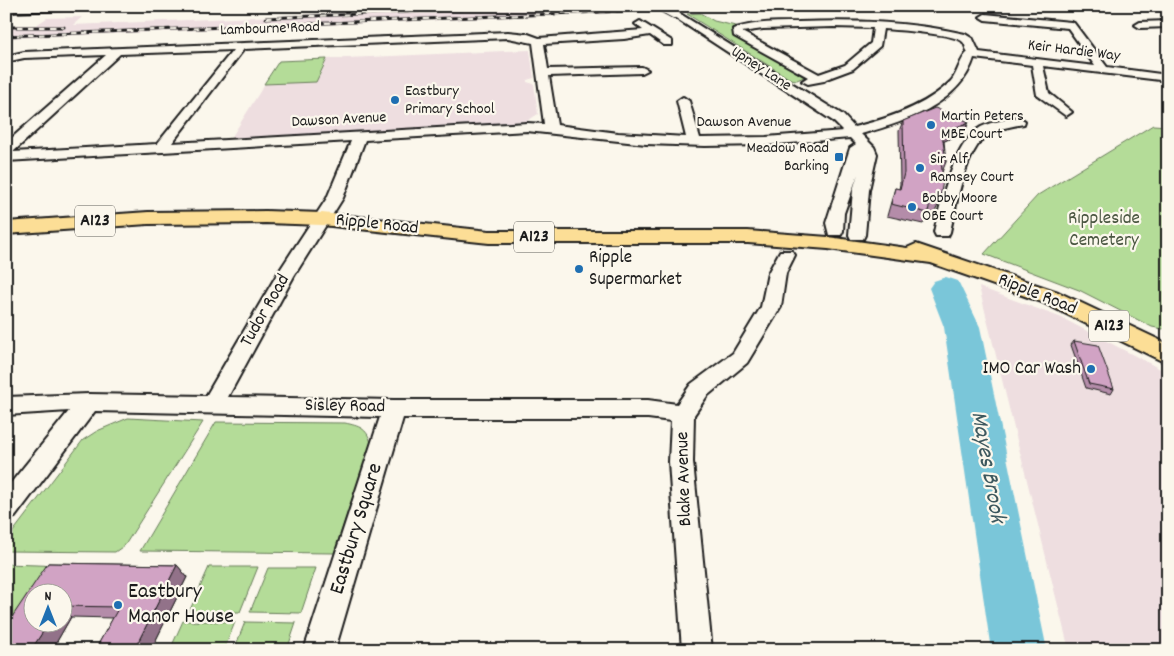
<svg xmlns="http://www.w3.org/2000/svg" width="1174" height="656" viewBox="0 0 1174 656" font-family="Dekko,sans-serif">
  <rect width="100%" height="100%" fill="#fbf7ec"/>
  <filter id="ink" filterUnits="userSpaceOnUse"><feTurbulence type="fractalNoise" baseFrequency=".02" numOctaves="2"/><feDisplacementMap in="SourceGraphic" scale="10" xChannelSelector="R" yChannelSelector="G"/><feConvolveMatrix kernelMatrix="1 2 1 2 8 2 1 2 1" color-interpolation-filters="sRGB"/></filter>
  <g filter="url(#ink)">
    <path fill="#eedee0" d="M504,6H784L6,38V25H36L47,18L82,17L73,25Z
      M530,50L534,78L527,80V82L534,84L538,114L527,121L231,138L279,61Z
      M979,287L1062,318L1168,373V650H1069Z"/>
    <path fill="#b4dc98" stroke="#687c5a" d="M700,13L714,21L740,27L733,33L804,77L797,80L790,79L687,14Z
      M327,59L316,82L264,84L279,61Z
      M1153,125L1168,126V328L1162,329L1152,327L1079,290L984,254L1038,195Z
      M128,418L203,422L125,545L115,552L6,551V541L83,440L97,431Z
      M216,422L345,423C359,426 367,428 371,443L334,553L140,551Z
      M6,564L67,566L32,594L6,650Z
      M209,567H258L240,612H189Z
      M268,568H316L301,613L250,612Z
      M183,621L235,622L224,650H170Z
      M245,622L296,623L287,650H234Z"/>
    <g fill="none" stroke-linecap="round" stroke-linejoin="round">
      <path fill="#7ac6d9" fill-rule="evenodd" d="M946,277L958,281L980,327L1047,650H991L944,327L929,288L934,281Z"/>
      <defs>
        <path id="minor" d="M6,6H98L94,9L6,12Z
          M674,10L843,115L854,127C887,119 927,106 951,81C958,73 960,58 968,52C965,49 966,45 963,42C957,34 895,30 883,29L880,46L853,69L826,79L824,81L808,84L802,81L808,77L734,36L733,29C754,22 776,22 798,22C853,20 910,21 965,34L973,39L979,52L1095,66L1068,28L985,20L980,17L985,14L1071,22L1074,23L1107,67L1168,75V81L1043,66L1049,93L1072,112L1066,116L1037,95L1032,65L974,58C960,104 903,123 861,134L874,147L877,154L869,190L865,235L863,239H851L849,235L853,190L858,174L844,213L843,231L841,235H829L826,223L850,148L856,144L850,138L766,145L705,146L646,144L527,131L365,140L343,198L294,276L228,397L394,400H648L677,404L691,384L733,353L761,307L768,273L780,251H792L795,255L786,273L781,307L747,363L707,396L694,415L693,462L712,650H682L669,462L671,421L648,418H403L335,650H304L380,417L95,411L15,517L6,520V489L69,411L6,415V397L89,394L206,396L276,276L327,198L351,141L6,161V143L106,55L24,58L6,62V56L24,52L508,32L528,34L539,38L643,30L635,24L640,21L672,41V45H664L650,35L624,39L544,44L548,69L642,67L648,70L642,73L549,76L557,125L618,133L686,137L677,101L683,97L689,101L700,138L766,137L843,131L833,121L671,15L669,13ZM833,27L873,28L871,43L845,65L819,74L742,32L763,29ZM508,38L533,43L544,124L527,123L172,143L244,49ZM233,50L157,144L13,152L120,54Z
          M1168,21V27L1140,28L1135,25L1140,22Z
          M1019,117L1025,121L1024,124C1013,126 1000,128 990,133C965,148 956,206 950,232L948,236H936L934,232C941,203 953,143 981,127C993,121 1007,120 1019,117Z"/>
        <path id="major" d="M266,211L322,213L489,231H748L828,237L907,248L916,244L1058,292L1168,344V364L1042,302L931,263L828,249L748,243H489L322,225L266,223L148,224L6,234V222L148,212Z"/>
      </defs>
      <use href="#minor" stroke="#1c1c1c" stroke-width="4"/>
      <use href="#major" stroke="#1c1c1c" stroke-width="4"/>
      <use href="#minor" fill="#fbf7ec" fill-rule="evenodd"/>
      <use href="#major" fill="#fcde96" fill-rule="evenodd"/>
      <defs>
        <path id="rail" d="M266,18L546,6
          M6,27H64
          M6,36L746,6"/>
      </defs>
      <use href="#rail" stroke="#1c1c1c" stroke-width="3"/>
      <use href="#rail" stroke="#fbf7ec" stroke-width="2" stroke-dasharray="5.5" stroke-linecap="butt"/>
      <defs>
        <path id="minor-bridge" d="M661,6L674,13"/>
      </defs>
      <use href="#minor-bridge" stroke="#1c1c1c" stroke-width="12" stroke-linecap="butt"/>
      <use href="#minor-bridge" stroke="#fbf7ec" stroke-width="10"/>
    </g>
    <path fill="#b48ca9" stroke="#1c1c1c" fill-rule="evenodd" d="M903,121L965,132L944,141L946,162L942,172L939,203L934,214L928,213L923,224L887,216L895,188L899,189L900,184L899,131Z
      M1074,341L1114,389L1111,394L1086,388L1071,345Z
      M48,563L177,565L187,577L151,650H95L113,618L71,617L52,650H6ZM62,594V624H32Z"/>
    <path fill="#927289" stroke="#1c1c1c" d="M969,122L965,132L938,144L942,133Z
      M177,565L187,577L151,650H134Z
      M62,610L71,617L52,650H31L48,624H62Z"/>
    <path fill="#d1a3c4" stroke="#1c1c1c" d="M935,108L969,122L942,133L946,162L941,161L943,181L939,203L930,201L928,213L891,204L895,188L900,189L904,173L903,121Z
      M1074,341L1098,345L1114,389L1089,384Z
      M48,563L177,565L134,650H95L119,607L62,606V594H32V624H48L31,650H6V626Z"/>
  </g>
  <g fill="#1f6fb2" stroke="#fbf7ec" stroke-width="2">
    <circle cx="395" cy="100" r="5"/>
    <circle cx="931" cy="125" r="5"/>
    <rect x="834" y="152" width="10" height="10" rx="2.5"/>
    <circle cx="920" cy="168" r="5"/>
    <circle cx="912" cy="207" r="5"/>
    <circle cx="579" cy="269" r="5"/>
    <circle cx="1091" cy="369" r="5"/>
    <circle cx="118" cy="605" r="5"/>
  </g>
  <g text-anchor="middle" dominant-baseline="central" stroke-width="4.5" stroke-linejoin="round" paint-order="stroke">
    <g font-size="16" fill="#1c1c1c" stroke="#fbf7ec">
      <text transform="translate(270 29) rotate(-2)">Lambourne Road</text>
      <text transform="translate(1074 51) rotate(7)">Keir Hardie Way</text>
      <text transform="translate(761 69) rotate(33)">Upney Lane</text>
      <text transform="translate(339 120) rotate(-3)">Dawson Avenue</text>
      <text x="744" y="122">Dawson Avenue</text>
    </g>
    <g font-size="16" fill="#1c1c1c" stroke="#fbf7ec" text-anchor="start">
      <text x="405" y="91">Eastbury<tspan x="405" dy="18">Primary School</tspan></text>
      <text x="941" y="116">Martin Peters<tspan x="941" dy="18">MBE Court</tspan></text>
      <text x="829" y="148" text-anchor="end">Meadow Road<tspan x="829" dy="18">Barking</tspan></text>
      <text x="930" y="159">Sir Alf<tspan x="930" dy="18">Ramsey Court</tspan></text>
      <text x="922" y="198">Bobby Moore<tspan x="922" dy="18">OBE Court</tspan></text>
    </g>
    <g fill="#fbf7ec" stroke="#5f5e5a" stroke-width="1">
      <rect x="75" y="205.5" width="40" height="31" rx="4"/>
      <rect x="514" y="221.5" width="40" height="31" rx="4"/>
      <rect x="1089" y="310.5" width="40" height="31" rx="4"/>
    </g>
    <g font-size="18" font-weight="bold" fill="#1c1c1c">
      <text x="95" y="221">A123</text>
      <text x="534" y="237">A123</text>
      <text x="1109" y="326">A123</text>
    </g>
    <g font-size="19" fill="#4a5641" stroke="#fbf7ec">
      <text x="1104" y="219">Rippleside<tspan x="1104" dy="22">Cemetery</tspan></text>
    </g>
    <g font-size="19" fill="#1c1c1c" stroke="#fbf7ec">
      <text transform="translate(377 225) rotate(6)">Ripple Road</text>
      <text transform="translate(1037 295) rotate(22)">Ripple Road</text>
      <text transform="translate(266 311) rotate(-60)">Tudor Road</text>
      <text transform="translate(345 407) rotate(1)">Sisley Road</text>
      <text transform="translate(685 479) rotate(-92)">Blake Avenue</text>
    </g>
    <g font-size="19" fill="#1c1c1c" stroke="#fbf7ec" text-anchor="start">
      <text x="589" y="258">Ripple<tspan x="589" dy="22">Supermarket</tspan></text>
      <text x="1081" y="369" text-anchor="end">IMO Car Wash</text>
    </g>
    <g font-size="22" fill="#1c1c1c" stroke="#fbf7ec">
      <text transform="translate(357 529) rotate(-73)">Eastbury Square</text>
    </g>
    <g font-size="22" fill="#1c1c1c" stroke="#fbf7ec" text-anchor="start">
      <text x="128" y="592">Eastbury<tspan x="128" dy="25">Manor House</tspan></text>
    </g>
    <g font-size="24" font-style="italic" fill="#3d585e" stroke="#fbf7ec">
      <text transform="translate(987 467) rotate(80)">Mayes Brook</text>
    </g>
  </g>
  <rect width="1174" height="656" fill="none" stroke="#fbf7ec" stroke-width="25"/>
  <rect x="12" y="12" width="1149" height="631" fill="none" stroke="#1c1c1c" stroke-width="2" filter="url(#ink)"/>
  <g transform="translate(48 608)"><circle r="24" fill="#fbf7ec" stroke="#a29f99"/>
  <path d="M0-4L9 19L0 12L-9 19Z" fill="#1f6fb2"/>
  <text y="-8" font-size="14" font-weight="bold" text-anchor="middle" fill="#1c1c1c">N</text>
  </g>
</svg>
